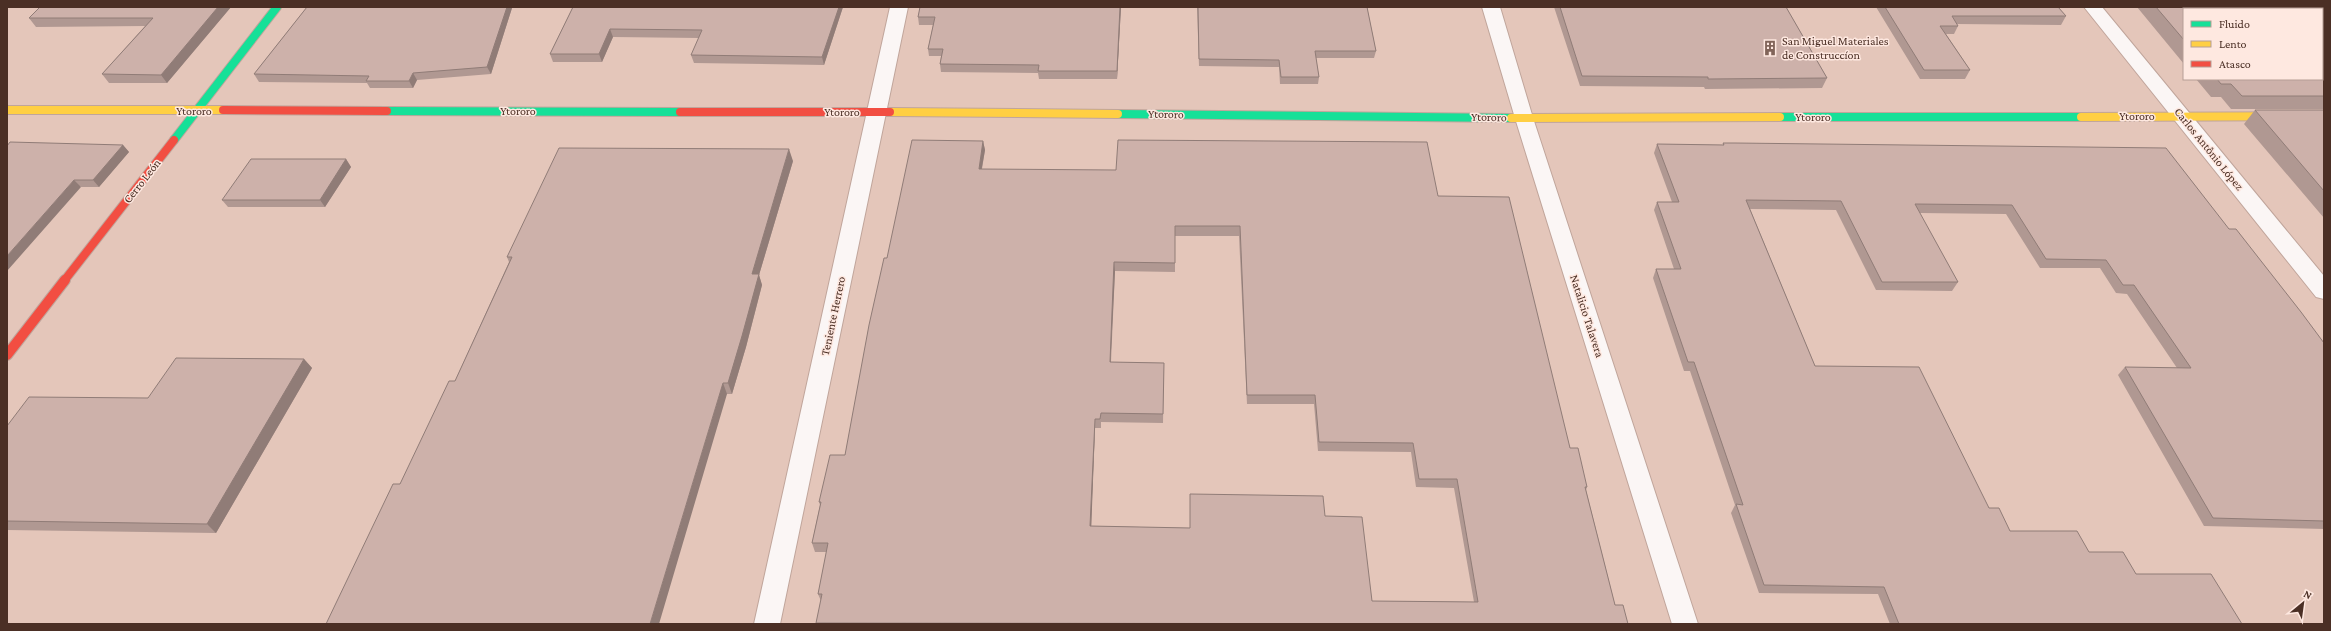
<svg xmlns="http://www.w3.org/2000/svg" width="2331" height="631" viewBox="0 0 2331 631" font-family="'Crimson Pro',serif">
  <rect width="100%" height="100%" fill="#e4c6ba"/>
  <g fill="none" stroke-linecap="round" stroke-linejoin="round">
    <defs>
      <path id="street" d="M890,7H908L780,624H754Z
        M1482,7H1500L1533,118L1698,624H1672L1515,118Z
        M2084,7H2102L2324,276V299L2316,297Z"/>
      <path id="fast" d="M387,111L680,112
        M1118,114L1511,118
        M1780,117H2081
        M174,140L277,7"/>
      <path id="slow" d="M7,110H223
        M890,112L1118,114
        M2081,117L2324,116
        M1511,118L1780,117"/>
      <path id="jam-far1" d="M223,110L387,111
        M680,112H890
        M64,281L174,140"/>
      <path id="jam" d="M7,355L65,280"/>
    </defs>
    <use href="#street" stroke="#c0a59b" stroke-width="2"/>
    <use href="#fast" stroke="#c0a59b" stroke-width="10"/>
    <use href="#slow" stroke="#c0a59b" stroke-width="10"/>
    <use href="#jam-far1" stroke="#c0a59b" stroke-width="10"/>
    <use href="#jam" stroke="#c0a59b" stroke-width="12"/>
    <use href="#street" fill="#fbf6f5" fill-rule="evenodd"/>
    <use href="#fast" stroke="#16e098" stroke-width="8"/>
    <use href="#slow" stroke="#ffcf43" stroke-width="8"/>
    <use href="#jam-far1" stroke="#f24e42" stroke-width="8"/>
    <use href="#jam" stroke="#f24e42" stroke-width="10"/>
  </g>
  <path fill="#b09892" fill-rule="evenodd" d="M231,7L167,83H109L102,74L145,26L36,27L29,18Z
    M307,7H512V8L491,74L417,80L413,88H370L367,83L259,82L254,74Z
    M573,7H843L824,65L694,63L691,55L699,38L613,37L602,62H553L550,54Z
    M920,7H1121L1117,79H1039L1038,73L941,72L940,64L941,56H929L928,49L933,25H919L918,17Z
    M1197,7H1367L1376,51L1374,58H1316L1319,77L1318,84H1280L1279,67L1199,66Z
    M1554,7H1786L1827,78L1822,88L1705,89L1704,87L1580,86Z
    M1876,7H2058L2066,16L2061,25L1957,24L1958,26L1954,34H1946L1970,70L1965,79H1920Z
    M2137,7H2324V109H2231L2221,97H2211L2196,79H2322L2184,9V64Z
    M2255,110H2324V218L2244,124Z
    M983,141L985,150L982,169L1438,196L1570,448L1587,487L1586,490L1615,605L1628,624H816L821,601L818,594L827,552H815L812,543L820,505L819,502L845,455L887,258ZM1175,236H1239L1247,404H1314L1318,451L1411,452L1416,487L1454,488L1474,602L1372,601L1325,516L1190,528L1091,526L1095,428H1101V422L1163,423L1164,363L1111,362L1115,271L1175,272Z
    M1723,143L2229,229L2324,343V529L2204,526L2118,375L2125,367L2177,368L2127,294L2116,293L2100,268H2040L2006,214L1919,213L1958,282L1952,291L1876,290L1836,210L1750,209L1815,366L1989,508L2010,531L2089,552L2242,624H1890L1878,594L1759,593L1731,513L1735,505L1690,371H1684L1653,278L1656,269H1674L1654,210L1657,202H1672L1654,153L1657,144L1723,145Z
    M123,145L129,152L99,187H81L7,146Z
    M346,159L351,167L325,207H228L222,200Z
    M793,161L759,275L762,285L746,347L732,394H727L400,484L455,381L509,262L507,257Z
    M304,359L312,368L216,533L7,530V426L148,398Z"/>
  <path fill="#907c77" d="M218,7H231L167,83L161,75Z
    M507,7H512V8L491,74L487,67Z
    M839,7H843L824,65L822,57Z
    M1120,7H1121L1117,79V71Z
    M610,29L613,37L602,62L599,54Z
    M413,73L417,80L413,88L409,81Z
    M983,141L985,150L980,178L979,169Z
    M123,145L129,152L99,187L93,180Z
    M789,149L793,161L759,275L762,285L746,347L732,394L728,383L752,274Z
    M346,159L351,167L325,207L320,200Z
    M74,180L81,187L7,271V256Z
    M1114,262L1115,271L1110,371V362Z
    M304,359L312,368L216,533L207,524Z
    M723,383L727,394L659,624H650Z
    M1095,419V428L1091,534L1090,526Z"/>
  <path fill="#cdb1aa" stroke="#907c77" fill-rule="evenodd" d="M40,7H218L161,75L102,74L153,18H29Z
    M307,7H507L487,67L413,73L409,81H366L369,76L254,74Z
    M573,7H839L822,57L691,55L702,30L610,29L599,54H550Z
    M920,7H1120L1117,71H1038L1039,65L940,64L943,49H928L935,17H918Z
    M1198,7H1367L1376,51H1315L1319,77H1281L1279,60L1199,59Z
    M1560,7H1786L1827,78L1708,79V77L1582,76Z
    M1885,7H2058L2066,16H1952L1958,26H1940L1970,70H1924Z
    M2156,7H2324V45H2322L2324,47V96H2242L2231,84H2221L2217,79H2322V9H2184V40Z
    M2255,110H2324V191Z
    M912,140L983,141L979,169L1116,170L1118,140L1427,142L1438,196L1509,197L1570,448H1578L1587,487H1585L1615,605H1623L1628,624L816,623L822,594H818L828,543H812L821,502H819L830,455H845L869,325L884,258H887ZM1175,226H1240L1247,395H1315L1319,442L1413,443L1419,479H1457L1478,602L1372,601L1362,517L1325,516L1323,496L1190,494V528L1090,526L1095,419H1100L1101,413L1163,414L1164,363L1110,362L1114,262L1175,263Z
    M10,142L123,145L93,180H74L7,256V146Z
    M1723,143H1735L2166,148L2229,229H2236L2301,312L2324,343V521L2213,518L2125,367L2191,368L2134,285H2123L2106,260L2046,259L2012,205L1915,204L1958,282H1882L1841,201L1746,200L1815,366L1919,367L1989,508H1999L2010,531H2077L2089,552H2123L2136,574H2211L2242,624H1899L1884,587L1764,585L1736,504L1743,505L1694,362H1688L1656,269H1681L1657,202H1679L1657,144L1724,145Z
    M559,148L789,149L752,274H759L742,336L728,383H723L650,624H326L393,484H400L449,381H455L512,257H507Z
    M251,159H346L320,200H222Z
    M176,358L304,359L207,524L7,521V426L29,397L148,398Z"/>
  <defs>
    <symbol id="building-bare" viewBox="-9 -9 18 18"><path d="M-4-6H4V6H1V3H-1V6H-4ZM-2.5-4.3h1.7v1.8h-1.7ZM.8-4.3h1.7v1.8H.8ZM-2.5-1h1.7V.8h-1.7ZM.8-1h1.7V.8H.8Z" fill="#816459" stroke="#fee8e0" stroke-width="2.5" paint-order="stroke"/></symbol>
  </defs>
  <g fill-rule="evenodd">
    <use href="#building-bare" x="1759" y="37" width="22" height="22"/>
  </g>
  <g text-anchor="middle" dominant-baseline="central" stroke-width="3" stroke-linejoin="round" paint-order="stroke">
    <g font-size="12" fill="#4b2f25" stroke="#fee8e0" text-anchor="start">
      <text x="1782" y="41">San Miguel Materiales<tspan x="1782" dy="14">de Construccíon</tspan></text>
    </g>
    <g font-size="12" fill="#4b2f25" stroke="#fee8e0">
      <text x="194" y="111">Ytororo</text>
      <text x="518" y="111">Ytororo</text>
      <text x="842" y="112">Ytororo</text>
      <text transform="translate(1166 114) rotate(1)">Ytororo</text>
      <text x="2137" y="116">Ytororo</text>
      <text transform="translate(1489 117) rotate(1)">Ytororo</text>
      <text x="1813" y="117">Ytororo</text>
      <text transform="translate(2209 149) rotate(51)">Carlos Antônio López</text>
      <text transform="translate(142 181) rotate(-52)">Cerro León</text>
      <text transform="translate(833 316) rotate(-78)">Teniente Herrero</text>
      <text transform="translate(1587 316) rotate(72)">Natalicio Talavera</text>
    </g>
  </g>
  <rect width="2331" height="631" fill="none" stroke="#4b2f25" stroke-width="16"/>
  <rect x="2183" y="8" width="140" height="72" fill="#fee8e0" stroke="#b69e95"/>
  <rect x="2191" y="21" width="20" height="6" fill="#16e098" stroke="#b69e95"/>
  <text x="2219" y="28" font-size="12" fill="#4b2f25">Fluido</text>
  <rect x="2191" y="41" width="20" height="6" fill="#ffcf43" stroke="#b69e95"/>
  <text x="2219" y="48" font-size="12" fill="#4b2f25">Lento</text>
  <rect x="2191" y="61" width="20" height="6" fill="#f24e42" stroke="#b69e95"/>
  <text x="2219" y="68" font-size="12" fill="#4b2f25">Atasco</text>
  <g transform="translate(2303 603) rotate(29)" stroke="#fee8e0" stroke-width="3" paint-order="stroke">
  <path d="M0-3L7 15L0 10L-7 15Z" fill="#4b2f25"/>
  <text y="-6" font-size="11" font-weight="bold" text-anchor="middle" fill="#4b2f25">N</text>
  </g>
</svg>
